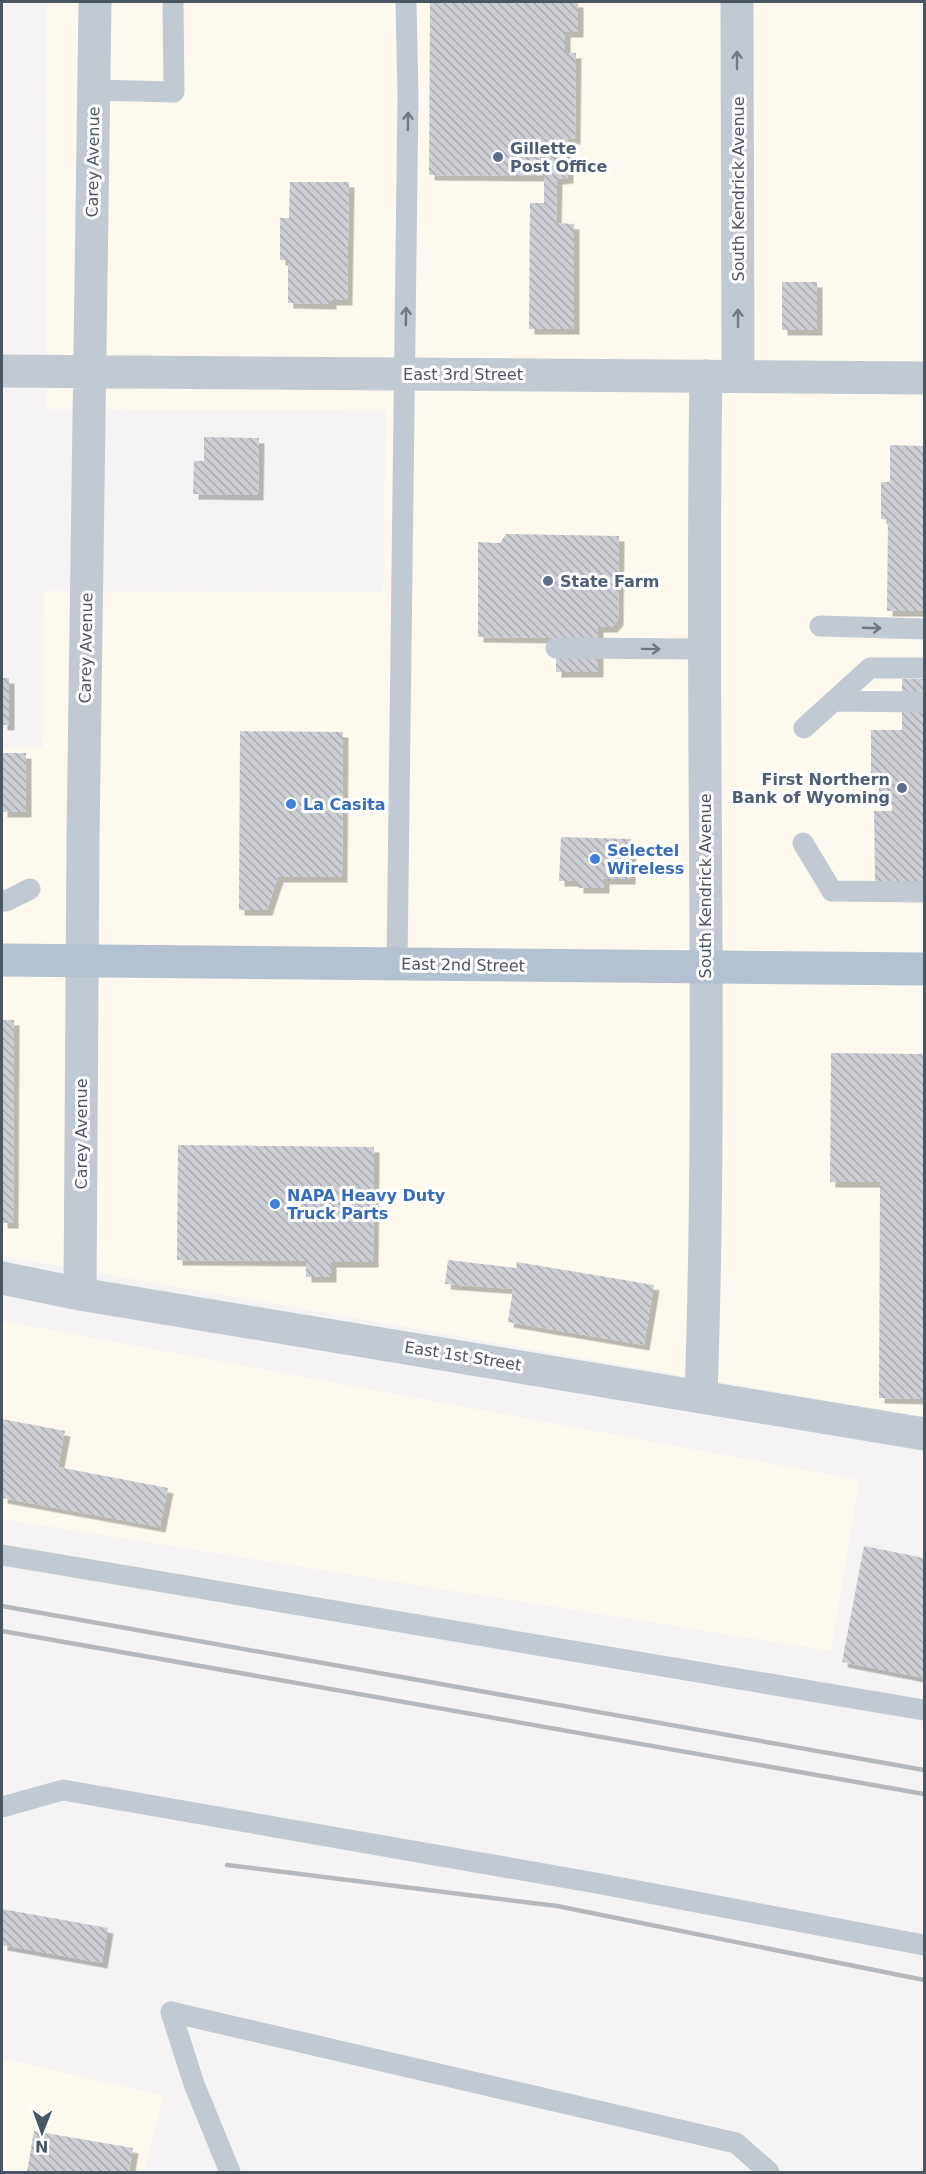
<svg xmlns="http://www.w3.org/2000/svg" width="926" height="2174" viewBox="0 0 926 2174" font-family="'DejaVu Sans',sans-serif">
  <defs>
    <pattern id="building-back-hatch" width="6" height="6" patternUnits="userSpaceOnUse" patternTransform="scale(1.5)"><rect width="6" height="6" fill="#cdcfd5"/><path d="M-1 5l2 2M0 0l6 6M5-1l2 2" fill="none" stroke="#a8abb0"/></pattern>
    <filter id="shadow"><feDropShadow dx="5.5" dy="5.5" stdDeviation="0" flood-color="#0004"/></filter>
  </defs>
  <rect width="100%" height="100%" fill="#f5f3f3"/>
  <path fill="#fdf9ef" d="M47,2H924V1418L2,1256V747H43L44,591L383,592L386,411L46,409Z
    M2,1321L859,1480L831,1651L2,1519Z
    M2,2058L164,2096L144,2172H2Z"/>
  <path fill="url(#building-back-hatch)" filter="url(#shadow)" d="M430,2H578V32H565V53H576L575,139L568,138V178L557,179L556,223L574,224V329H529L530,203H544V176L429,175Z
    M290,182H349L347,300H331V304L288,303V260H280V218H289Z
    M782,282H817V330H782Z
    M204,437L259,438L258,495L193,494L194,461H204Z
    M890,445L924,446V611H887L888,520L881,519V482H890Z
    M506,534L619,536L618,620L612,627H598V672H556V638L478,637V542L500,543Z
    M2,678H9V725H2Z
    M902,679H924V881H875L874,811H892V799H879V776H871V730H902Z
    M240,731L343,732L342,877H278L267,910H239Z
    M2,753H26V812H2Z
    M561,837L631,839L630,879H604V888H578V881H559Z
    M2,1020H14L13,1223H2Z
    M831,1053L924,1054V1399L879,1398L880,1182H830Z
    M178,1145L374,1147L373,1262H331V1277H306V1261L177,1260Z
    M448,1260L516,1268L517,1262L654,1285L644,1345L508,1322L513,1289L445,1284Z
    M2,1419L65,1431L58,1467L168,1488L160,1527L2,1498Z
    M864,1546L924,1558V1678L842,1662Z
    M2,1909L108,1928L102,1963L2,1945Z
    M34,2131L133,2148L129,2172H27Z"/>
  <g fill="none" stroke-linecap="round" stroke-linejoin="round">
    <path stroke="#c1cad2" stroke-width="21" d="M94,90L174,92L173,2
      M820,626L924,629
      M556,648L704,649
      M833,701L924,702
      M804,728L870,668H924
      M803,843L832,891L924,892
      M2,901H6L30,889
      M397,964L408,96L406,2
      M2,1555L924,1710
      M2,1807L63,1790L596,1883L924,1945
      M171,2012L736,2143L769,2172
      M171,2012L194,2084L230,2172"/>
    <path stroke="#c1cad2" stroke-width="33" d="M737,2L738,376
      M2,371L924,378
      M80,1294L83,838L95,2
      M701,1395C713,1056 700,716 706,376"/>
    <path stroke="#c1cad2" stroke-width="33" d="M2,1278L80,1294L924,1434"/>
    <path stroke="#b3c2d1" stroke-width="33" d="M2,960L924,969"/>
    <path stroke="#b5b8bd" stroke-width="4.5" d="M2,1606L924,1770
      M2,1631L924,1794
      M227,1865L557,1906L924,1980"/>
  </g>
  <defs><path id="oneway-shaft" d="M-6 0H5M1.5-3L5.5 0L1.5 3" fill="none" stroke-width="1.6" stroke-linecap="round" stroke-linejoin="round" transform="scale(1.5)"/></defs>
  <g stroke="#6e7983">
    <use href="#oneway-shaft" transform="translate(737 60) rotate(-90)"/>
    <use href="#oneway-shaft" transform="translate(408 121) rotate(-89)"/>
    <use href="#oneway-shaft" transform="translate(406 316) rotate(-89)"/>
    <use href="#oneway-shaft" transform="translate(738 318) rotate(-90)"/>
    <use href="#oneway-shaft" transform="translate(872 628) rotate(2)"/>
    <use href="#oneway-shaft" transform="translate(651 649) rotate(1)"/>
  </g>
  <g fill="#5c6f8a" stroke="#fff" stroke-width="2">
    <circle cx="498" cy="157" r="6"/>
    <circle cx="548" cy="581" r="6"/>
    <circle cx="902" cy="788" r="6"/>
  </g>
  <g fill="#3f7fe0" stroke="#fff" stroke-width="2">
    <circle cx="291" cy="804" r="6"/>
    <circle cx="595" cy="859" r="6"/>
    <circle cx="275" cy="1204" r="6"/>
  </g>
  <g text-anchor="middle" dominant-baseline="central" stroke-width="6" stroke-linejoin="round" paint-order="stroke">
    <g font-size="16" font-weight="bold" fill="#4e5e75" stroke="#fff" text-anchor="start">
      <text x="510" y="148">Gillette<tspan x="510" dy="18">Post Office</tspan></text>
      <text x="560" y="581">State Farm</text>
      <text x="890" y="779" text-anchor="end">First Northern<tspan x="890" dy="18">Bank of Wyoming</tspan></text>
    </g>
    <g font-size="16" fill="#4a5661" stroke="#fff">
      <text transform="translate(93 162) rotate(-89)">Carey Avenue</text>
      <text transform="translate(738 189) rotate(-90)">South Kendrick Avenue</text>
      <text x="463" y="374">East 3rd Street</text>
      <text transform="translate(86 648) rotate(-89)">Carey Avenue</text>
      <text transform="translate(705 886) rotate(-90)">South Kendrick Avenue</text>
      <text transform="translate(463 965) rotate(1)">East 2nd Street</text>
      <text transform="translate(81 1134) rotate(-90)">Carey Avenue</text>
      <text transform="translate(463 1356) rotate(9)">East 1st Street</text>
    </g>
    <g font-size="16" font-weight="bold" fill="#366cbe" stroke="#fff" text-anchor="start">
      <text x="303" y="804">La Casita</text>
      <text x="607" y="850">Selectel<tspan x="607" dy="18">Wireless</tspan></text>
      <text x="287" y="1195">NAPA Heavy Duty<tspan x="287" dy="18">Truck Parts</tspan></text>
    </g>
  </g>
  <rect width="926" height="2174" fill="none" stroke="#4a5661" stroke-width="6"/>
  <g transform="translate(42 2132) rotate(181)" stroke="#ffffff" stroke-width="4.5" paint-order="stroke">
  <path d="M0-4.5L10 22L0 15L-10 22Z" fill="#4a5661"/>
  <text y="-9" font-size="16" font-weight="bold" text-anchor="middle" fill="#4a5661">N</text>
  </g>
</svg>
